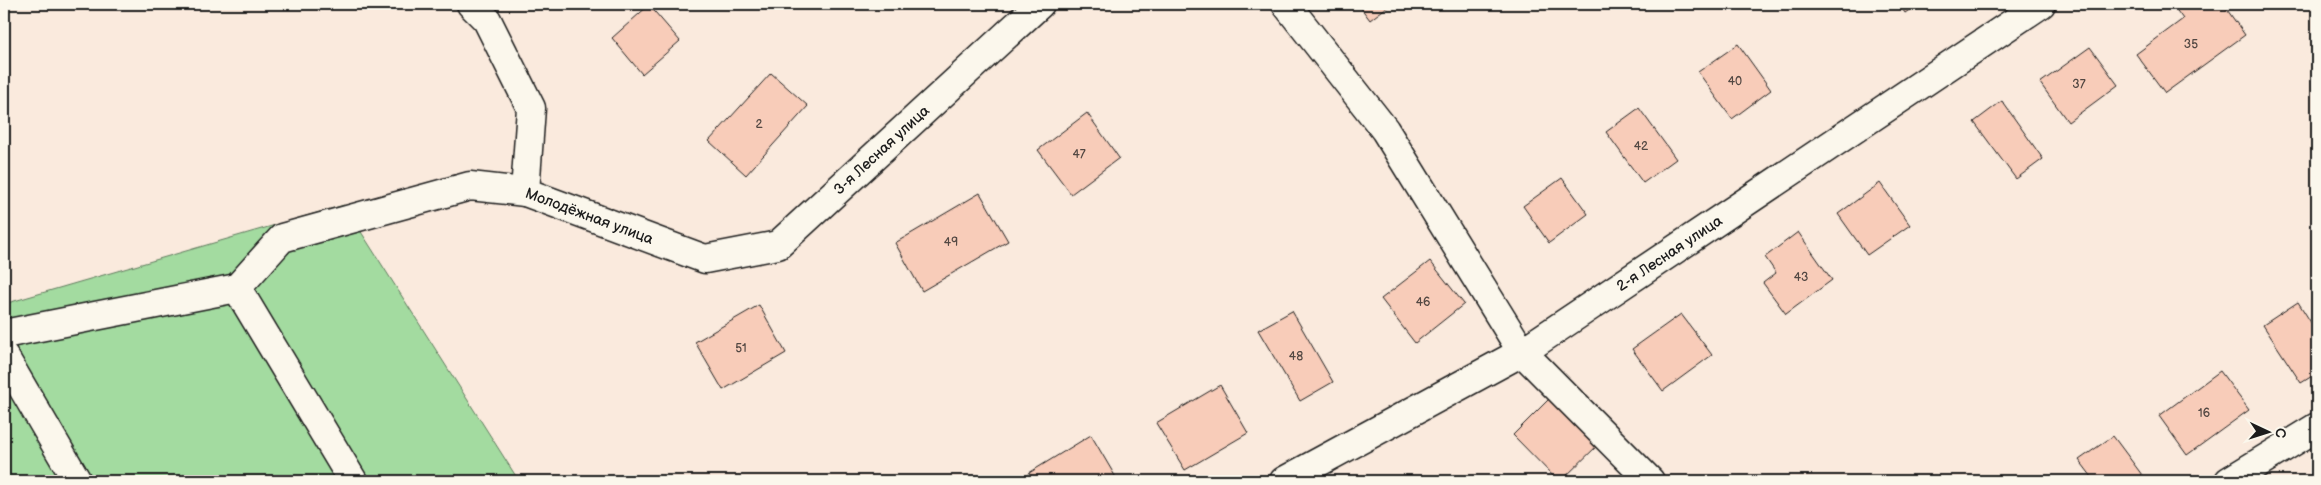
<svg xmlns="http://www.w3.org/2000/svg" width="2321" height="485" viewBox="0 0 2321 485" font-family="'Balsamiq Sans',sans-serif">
  <rect width="100%" height="100%" fill="#faeadd"/>
  <filter id="ink" filterUnits="userSpaceOnUse"><feTurbulence type="fractalNoise" baseFrequency=".02" numOctaves="2"/><feDisplacementMap in="SourceGraphic" scale="10" xChannelSelector="R" yChannelSelector="G"/><feConvolveMatrix kernelMatrix="1 2 1 2 8 2 1 2 1" color-interpolation-filters="sRGB"/></filter>
  <g filter="url(#ink)">
    <path fill="#a3dba0" stroke="#607c5e" d="M344,205L519,481H4V304Z"/>
    <path fill="#f8ccb9" stroke="#1c1c1c" d="M1358,4H1391L1370,20Z
      M1899,4H1918L1905,13Z
      M2172,4H2223L2245,35L2165,93L2136,54L2183,19Z
      M649,5L680,41L642,74L612,38Z
      M1738,44L1771,90L1732,119L1698,72Z
      M2090,47L2118,85L2068,122L2040,83Z
      M771,73L808,106L746,175L709,141Z
      M2002,101L2043,159L2016,179L1974,122Z
      M1639,108L1676,159L1643,183L1606,132Z
      M1087,113L1119,158L1071,194L1038,150Z
      M1562,178L1588,214L1549,243L1523,206Z
      M1880,183L1910,225L1867,255L1838,214Z
      M980,193L1008,241L922,291L895,243Z
      M1798,232L1832,280L1786,314L1763,283L1776,273L1765,257Z
      M1430,261L1464,304L1415,343L1381,299Z
      M2298,302L2317,332V373L2301,383L2263,325Z
      M759,305L786,353L723,390L695,342Z
      M1292,311L1333,382L1300,401L1258,330Z
      M1681,314L1712,355L1663,391L1632,349Z
      M2220,371L2249,410L2187,455L2159,416Z
      M1220,385L1248,433L1185,470L1156,423Z
      M1554,394L1601,442L1561,481H1558L1513,435Z
      M1091,435L1118,481H1033L1029,473Z
      M2113,436L2145,479L2142,481H2095L2079,460Z"/>
    <g fill="none" stroke-linecap="round" stroke-linejoin="round">
      <defs>
        <g id="minor">
          <path id="s1" d="M471,4L487,20L531,108L525,192L705,259L778,245L1040,4"/>
          <path d="M1286,4L1385,130L1522,352L1650,481"/>
          <path d="M4,334L237,288"/>
          <path d="M4,356L77,481"/>
          <path d="M353,481L237,288L282,238L470,186L525,192"/>
          <path id="s2" d="M1284,481L1522,352L2041,4"/>
          <path d="M2229,481L2317,427"/>
        </g>
      </defs>
      <use href="#minor" stroke="#1c1c1c" stroke-width="31"/>
      <use href="#minor" stroke="#fbf7ec" stroke-width="28"/>
    </g>
  </g>
  <g text-anchor="middle" dominant-baseline="central" stroke-width="4.5" stroke-linejoin="round" paint-order="stroke">
    <g font-size="12" fill="#534843">
      <text x="2191" y="44">35</text>
      <text x="1735" y="81">40</text>
      <text x="2079" y="84">37</text>
      <text x="759" y="124">2</text>
      <text x="1641" y="146">42</text>
      <text x="1079" y="154">47</text>
      <text x="951" y="242">49</text>
      <text x="1801" y="277">43</text>
      <text x="1423" y="302">46</text>
      <text x="741" y="348">51</text>
      <text x="1296" y="356">48</text>
      <text x="2204" y="413">16</text>
    </g>
    <g font-size="15" fill="#1c1c1c" stroke="#fbf7ec">
      <text stroke="none"><textPath href="#s1" startOffset="612">3-я Лесная улица</textPath></text>
      <text stroke="none"><textPath href="#s1" startOffset="274">Молодёжная улица</textPath></text>
      <text stroke="none"><textPath href="#s2" startOffset="448">2-я Лесная улица</textPath></text>
    </g>
  </g>
  <rect width="2321" height="485" fill="none" stroke="#fbf7ec" stroke-width="20"/>
  <rect x="10" y="10" width="2301" height="465" fill="none" stroke="#1c1c1c" stroke-width="2" filter="url(#ink)"/>
  <g transform="translate(2268 432) rotate(94)" stroke="#fbf7ec" stroke-width="4" paint-order="stroke">
  <path d="M0-4L9 19L0 12L-9 19Z" fill="#1c1c1c"/>
  <text y="-8" font-size="14" font-weight="bold" text-anchor="middle" fill="#1c1c1c">С</text>
  </g>
</svg>
